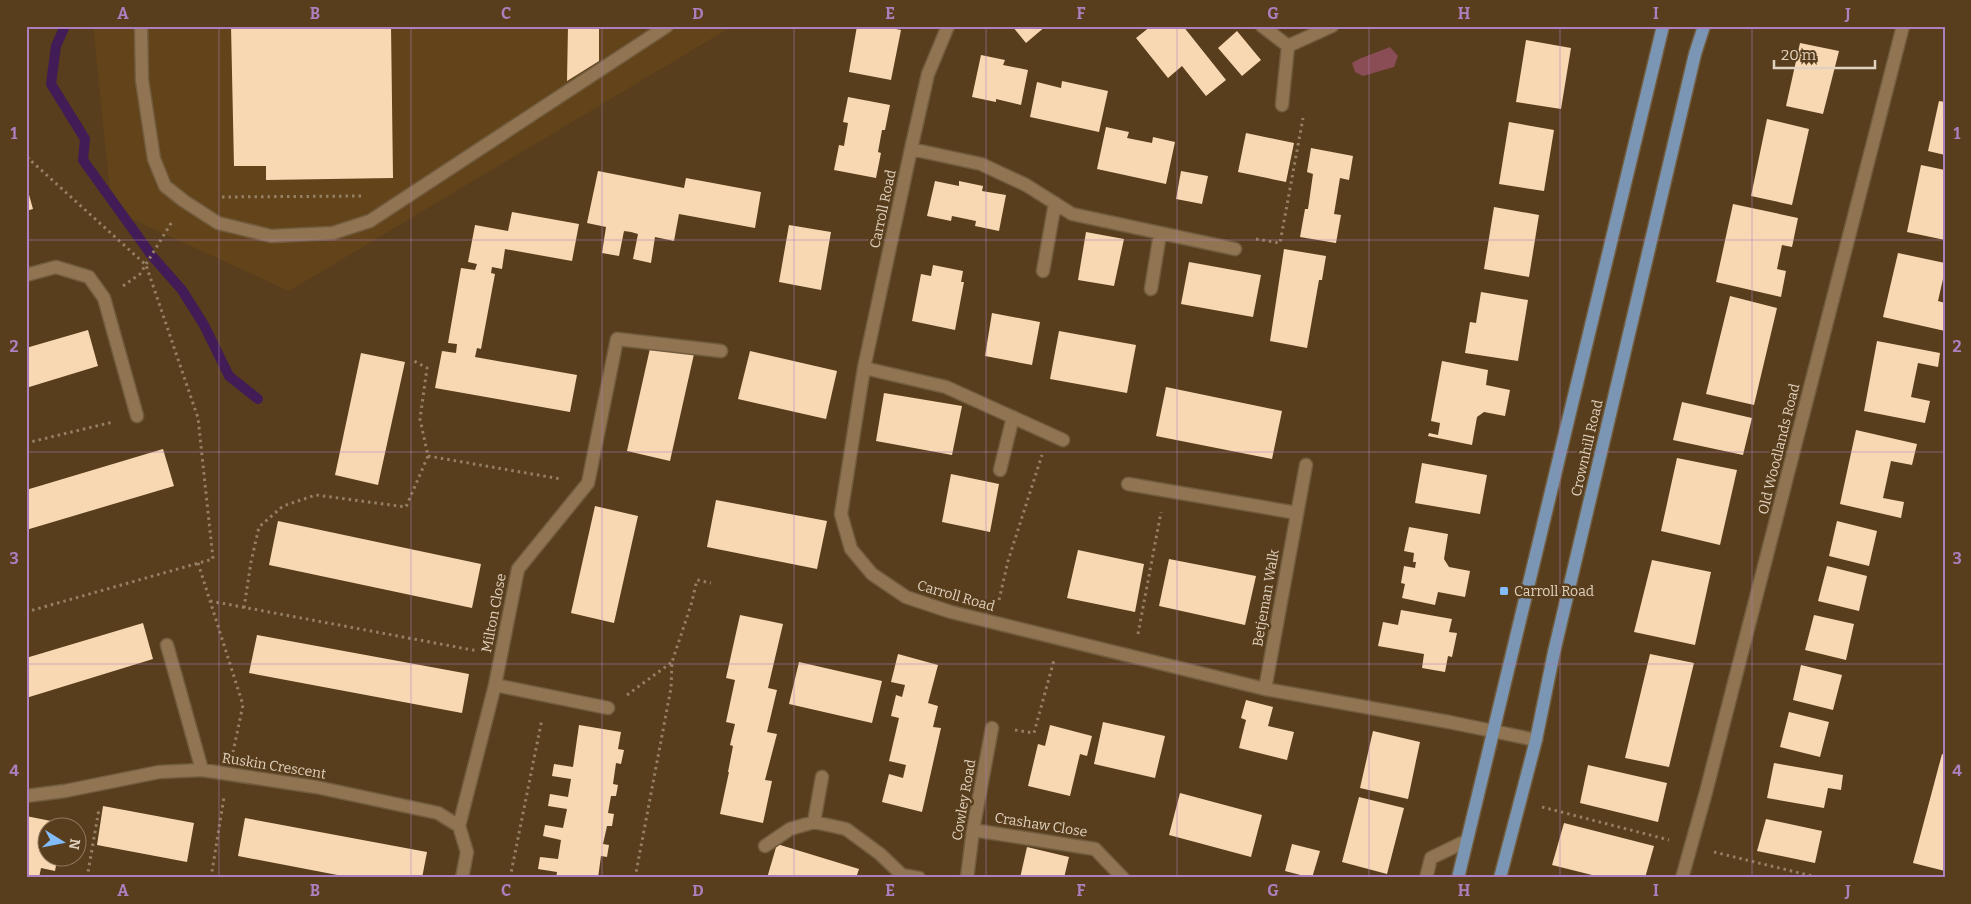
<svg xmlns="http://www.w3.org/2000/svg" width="1971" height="904" viewBox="0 0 1971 904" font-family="Bitter,serif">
  <rect width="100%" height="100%" fill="#583e1d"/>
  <path fill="#62431a" d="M93,26H733L289,291L112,210Z"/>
  <path fill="#8a4c55" d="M1390,47L1398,56L1394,67L1363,76L1355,72L1352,63L1359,59Z"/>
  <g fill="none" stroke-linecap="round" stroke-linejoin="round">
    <path stroke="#411c56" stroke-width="10" d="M65,26L56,46L51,84L85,139L83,160L152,256L182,290L204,325L229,376L258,399"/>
  </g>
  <path fill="#f8d8b3" d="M231,26H391L393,178L266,180V166H234Z
    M568,26H599V61L567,81Z
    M857,26H881L901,30L891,80L849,72Z
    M1012,26H1046L1026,43Z
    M1151,26H1183L1226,80L1206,96L1182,66L1168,78L1136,38Z
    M1237,31L1261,60L1242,76L1218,48Z
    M1526,40L1571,48L1561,109L1516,102Z
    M1800,43L1839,51L1823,114L1786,106Z
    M981,55L1005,60L1003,65L1028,70L1021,105L996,99V102L972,97Z
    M1062,81L1108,91L1099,132L1030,117L1037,82L1061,88Z
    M848,97L890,105L885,130H882L878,152L881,153L876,178L834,170L839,145L844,146L848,123L843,122Z
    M1939,101L1945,102V155L1928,151Z
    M1767,119L1809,129L1792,205L1751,196Z
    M1509,122L1554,130L1544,191L1499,184Z
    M1106,127L1129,132L1127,138L1152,143L1153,137L1175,142L1166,184L1097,169Z
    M1246,133L1294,143L1286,182L1238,172Z
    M1311,148L1353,156L1349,180L1340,178L1334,214L1341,215L1336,243L1300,237L1305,209H1308L1313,174L1307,172Z
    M1921,165L1945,170V240L1907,232Z
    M598,171L684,188L686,178L761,192L755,228L679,214L674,241L655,237L651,263L633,259L638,234L631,232L624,231L619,256L602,253L606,227L587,223Z
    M1181,171L1208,176L1202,204L1176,199Z
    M935,181L959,186V181L983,186L982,191L1006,195L999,231L975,226L976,221L952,216L951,221L927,216Z
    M26,184L33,209L26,211Z
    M1733,204L1798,218L1792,247L1782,245L1777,269L1786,271L1781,297L1716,282Z
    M1494,207L1539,215L1529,277L1484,269Z
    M512,212L579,224L572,261L505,249L502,269L492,267L491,273L495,274L481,349L477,348L475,357L577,375L570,412L435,388L442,351L456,353L457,344L448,343L461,268L475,270L477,264L468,262L475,225L508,231Z
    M789,225L831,232L821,290L779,282Z
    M1086,232L1124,239L1114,286L1078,280Z
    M1284,249L1326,256L1322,280H1319L1307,348L1270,341Z
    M1898,253L1945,263V280L1943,279L1938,301L1945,303V331L1883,317Z
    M1189,262L1261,275L1253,317L1181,304Z
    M933,265L963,271L961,282H964L955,330L912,321L921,274L931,276Z
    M1481,292L1528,300L1518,361L1465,353L1470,322L1476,323Z
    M1730,296L1777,308L1754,405L1706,394Z
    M992,313L1040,322L1032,365L985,356Z
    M88,330L98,366L26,388V348Z
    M1059,331L1136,345L1127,393L1050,379Z
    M1877,341L1940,353L1938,367L1918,363L1911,397L1930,401L1925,423L1864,411Z
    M651,344L694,354L670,461L627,451Z
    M750,351L837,371L826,419L738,399Z
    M361,353L405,362L378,485L335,475Z
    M1442,361L1488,370L1486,385L1510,390L1505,416L1484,412L1477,417L1472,445L1428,436L1429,433L1438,435L1440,423L1431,421Z
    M1166,387L1282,411L1272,459L1156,436Z
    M884,393L962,406L952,455L876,441Z
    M1682,402L1752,418L1743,455L1673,440Z
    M1856,430L1917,444L1912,465L1891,461L1883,498L1904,502L1901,518L1840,504Z
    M163,449L174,486L26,530V490Z
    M1677,458L1737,470L1720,545L1661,531Z
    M1422,463L1487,475L1480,514L1415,503Z
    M951,474L999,484L990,532L942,522Z
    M716,500L827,521L817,569L707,547Z
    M595,506L638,516L614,623L571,613Z
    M278,521L481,564L472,608L269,565Z
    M1837,521L1877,531L1869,566L1829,556Z
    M1409,527L1448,534L1444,559L1449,567L1470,571L1465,597L1438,592L1435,605L1402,598L1405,584L1401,583L1404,566L1415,568L1416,562H1413L1414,553L1404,551Z
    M1078,550L1144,564L1135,612L1067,598Z
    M1169,559L1256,576L1245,625L1159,606Z
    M1652,560L1711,572L1695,645L1634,632Z
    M1827,566L1867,576L1859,611L1818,601Z
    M1401,610L1452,619L1449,632L1457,633L1452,657L1448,656L1445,672L1422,668L1424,654L1378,646L1383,622L1398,625Z
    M740,615L783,624L768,688L777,690L767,732L777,734L765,780L772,781L763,823L720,814L729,772H728L733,746L730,745L735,724L726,722L735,680L726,678Z
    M1814,615L1854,624L1846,660L1805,650Z
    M143,623L153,659L26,698V658Z
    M257,635L469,674L462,713L249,673Z
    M898,654L938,665L928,703L938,706L933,727L941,728L922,812L882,802L889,774L903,778L906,765L889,761L899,718L891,716L896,695L902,697L905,685L891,682Z
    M1650,654L1694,663L1669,767L1625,758Z
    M799,662L882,681L872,723L789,704Z
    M1801,665L1842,675L1833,710L1793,700Z
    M1246,700L1273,707L1268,726L1294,732L1287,760L1239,748L1246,720L1241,718Z
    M1789,712L1829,722L1820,757L1780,747Z
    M1103,722L1165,736L1155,778L1094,764Z
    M579,725L621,732L618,749L624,750L621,764L616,763L613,784L618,785L616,796H611L608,813L614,814L612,826H607L603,844L609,845L607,857L601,856L598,878H556L557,872L538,869L540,857L558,859L561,840L543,836L545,825L563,828L567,809L548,806L550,794L568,797L571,779L552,776L554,764L573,767Z
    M1050,725L1092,736L1087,756L1080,754L1070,796L1028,786L1038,744L1045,746Z
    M1373,731L1420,742L1408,799L1360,788Z
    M1942,754L1945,755V871L1913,863Z
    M1774,763L1843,775L1841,790L1828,788L1824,808L1767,798Z
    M1588,765L1667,783L1658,822L1580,803Z
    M1180,793L1262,815L1251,857L1169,835Z
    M1359,797L1404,808L1387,874L1342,862Z
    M103,806L194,823L187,862L97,845Z
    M26,816L51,821L50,826H48V837L43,857L57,860L55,871L41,868L39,878H26Z
    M245,818L427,852L422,878H353L238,856Z
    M1766,819L1822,831L1815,863L1757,851Z
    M1564,823L1654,846L1645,878H1604L1552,865Z
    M777,844L859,869L856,878H767Z
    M1292,844L1320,851L1312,878L1285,871Z
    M1027,847L1069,857L1064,878H1020Z"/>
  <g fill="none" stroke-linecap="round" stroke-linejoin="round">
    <defs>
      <path id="minor" d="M141,26L142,80L154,159L165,186L184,201L218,223L271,236L333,233L370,221L667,26
        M948,26L928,74L911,149L864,368L841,514L851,549L872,574L906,597L951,612L1265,689L1449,722L1536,740
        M1262,26L1288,46
        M1282,105L1288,46L1332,26
        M911,149L981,164L1026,185L1072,214L1235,249
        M1043,271L1055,203
        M26,275L56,267L89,277L104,298L137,416
        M1151,289L1160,234
        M864,368L946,387L1063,440
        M1000,470L1013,417
        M1128,484L1297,513
        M167,645L202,770
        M495,685L608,708
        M1265,689L1306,465
        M26,796L65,791L159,772L202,770L316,787L438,813L459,826L467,852L462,878
        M814,822L822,777
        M459,826L495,685L518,569L588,483L617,339L721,351
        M973,830L1095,849L1123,878
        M765,846L790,829L814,822L846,829L880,854L902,875L919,878
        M967,878L973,830L992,728
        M1426,878L1431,858L1466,841
        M1682,878L1706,792L1903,26"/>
      <path id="major" d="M1458,878L1663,26
        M1500,878L1536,740L1554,652L1695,54L1704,26"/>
    </defs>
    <use href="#minor" stroke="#715c3e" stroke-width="15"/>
    <use href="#major" stroke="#715c3e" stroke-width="15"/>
    <path stroke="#958065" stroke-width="3" stroke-dasharray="2.5 4" stroke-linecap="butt" d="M26,152L29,159
      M26,160L29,159L146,265L198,418L213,559L26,612
      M222,197L363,196
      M1256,239L1280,243L1303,118
      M123,286L140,274L173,220
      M26,443L113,422
      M428,456L561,479
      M198,563L243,705L233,752
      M999,600L1008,561L1042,455
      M210,601L478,651
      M244,608L251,562L259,527L283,506L316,495L406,507L428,456L420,419L427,368L414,361
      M1138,634L1161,512
      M627,695L672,662
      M1015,730L1034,733L1054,660
      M1542,807L1669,840
      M1714,852L1820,878
      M87,878L99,809
      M211,878L224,797
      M510,878L542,719
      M635,878L671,688L672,662L691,605L697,580L711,583"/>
    <use href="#minor" stroke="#917452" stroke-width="12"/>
    <use href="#major" stroke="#7a96b4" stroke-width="12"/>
  </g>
  <path fill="none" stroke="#ae7fbf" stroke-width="1" stroke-opacity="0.55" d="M219,26V878M411,26V878M602,26V878M794,26V878M986,26V878M1177,26V878M1369,26V878M1560,26V878M1752,26V878M26,240H1945M26,452H1945M26,664H1945"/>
  <rect fill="#83bcfb" stroke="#583e1d" stroke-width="2" x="1499" y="586" width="10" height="10" rx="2.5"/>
  <g text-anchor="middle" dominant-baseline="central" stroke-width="5" stroke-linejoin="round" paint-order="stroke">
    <g font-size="14" fill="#e1d2bf" stroke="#583e1d">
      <text transform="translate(883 209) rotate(-78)">Carroll Road</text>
      <text transform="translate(1587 448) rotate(-77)">Crownhill Road</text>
      <text transform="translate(1779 449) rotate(-76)">Old Woodlands Road</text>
      <text transform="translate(956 596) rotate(16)">Carroll Road</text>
      <text transform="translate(1266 598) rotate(-80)">Betjeman Walk</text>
      <text transform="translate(494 613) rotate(-79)">Milton Close</text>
      <text transform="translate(274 766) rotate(9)">Ruskin Crescent</text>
      <text transform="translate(964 800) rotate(-80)">Cowley Road</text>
      <text transform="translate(1041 825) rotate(9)">Crashaw Close</text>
    </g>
    <g font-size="14" fill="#e1d2bf" stroke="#583e1d" text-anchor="start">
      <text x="1514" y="591">Carroll Road</text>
    </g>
  </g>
  <rect width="1971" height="904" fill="none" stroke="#583e1d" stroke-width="55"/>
  <g transform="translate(62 842) rotate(100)"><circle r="24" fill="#583e1d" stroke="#8f795e"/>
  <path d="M0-4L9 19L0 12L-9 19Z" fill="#83bcfb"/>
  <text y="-8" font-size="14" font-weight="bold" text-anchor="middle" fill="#e1d2bf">N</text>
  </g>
  <path d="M1774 60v8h101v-8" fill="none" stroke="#e1d2bf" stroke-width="2.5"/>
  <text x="1781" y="60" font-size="15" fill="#e1d2bf" stroke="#583e1d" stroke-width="4" paint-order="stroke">20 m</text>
  <rect x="28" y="28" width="1916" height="848" fill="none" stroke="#ae7fbf" stroke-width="2"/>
  <g font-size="16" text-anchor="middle" font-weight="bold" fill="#ae7fbf">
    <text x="123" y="19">A</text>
    <text x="315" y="19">B</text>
    <text x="506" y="19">C</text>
    <text x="698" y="19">D</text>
    <text x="890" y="19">E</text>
    <text x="1081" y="19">F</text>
    <text x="1273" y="19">G</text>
    <text x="1464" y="19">H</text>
    <text x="1656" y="19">I</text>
    <text x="1848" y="19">J</text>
    <text x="14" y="139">1</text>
    <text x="1957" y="139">1</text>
    <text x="14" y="352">2</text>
    <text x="1957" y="352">2</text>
    <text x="14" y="564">3</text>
    <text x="1957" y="564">3</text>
    <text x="14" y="776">4</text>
    <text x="1957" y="776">4</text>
    <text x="123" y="896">A</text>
    <text x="315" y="896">B</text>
    <text x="506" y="896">C</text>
    <text x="698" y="896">D</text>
    <text x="890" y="896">E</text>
    <text x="1081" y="896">F</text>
    <text x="1273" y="896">G</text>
    <text x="1464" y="896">H</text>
    <text x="1656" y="896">I</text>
    <text x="1848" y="896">J</text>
  </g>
</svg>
